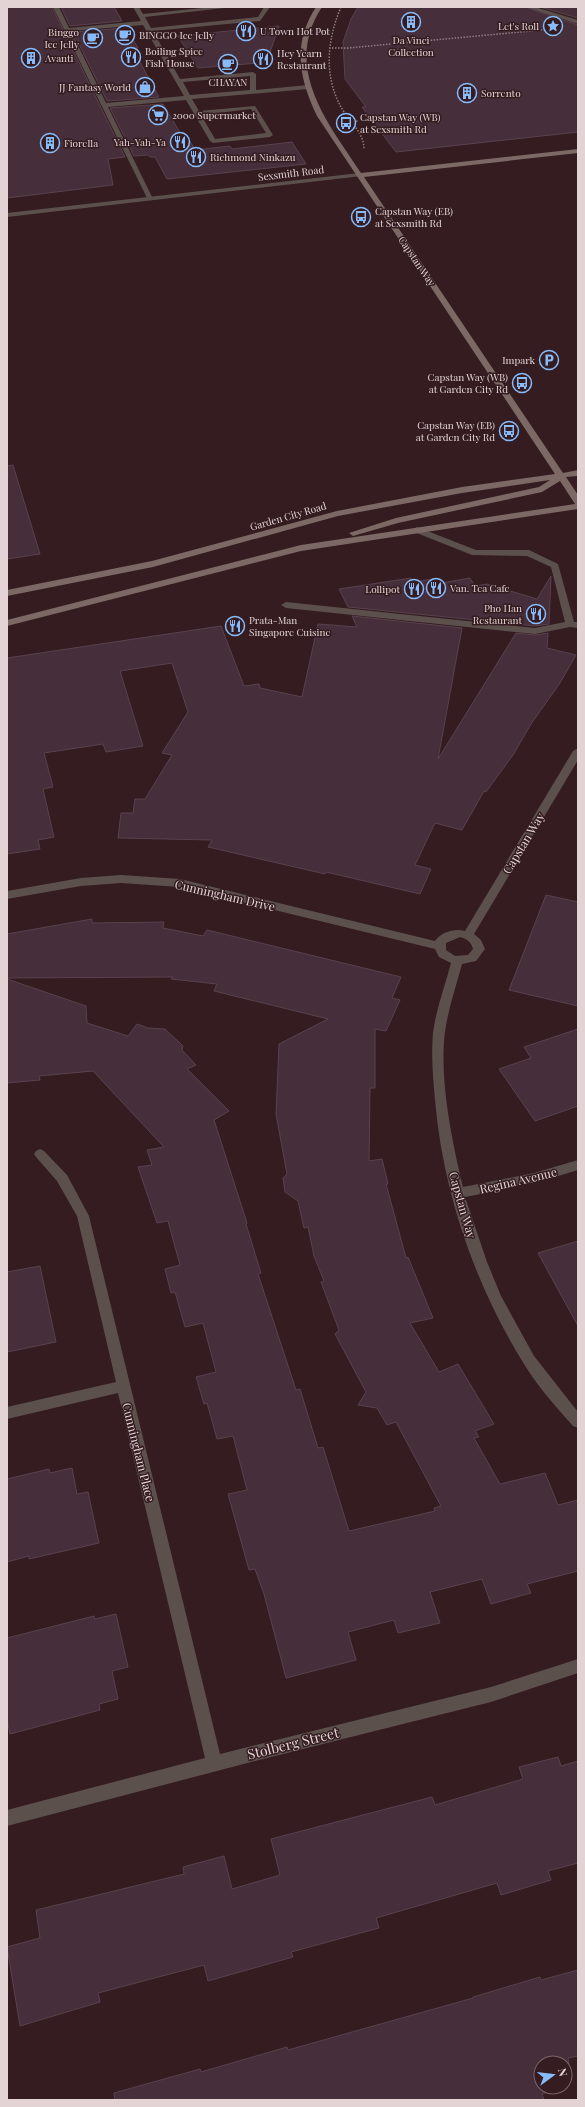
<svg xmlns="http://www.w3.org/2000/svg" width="585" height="2107" viewBox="0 0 585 2107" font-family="'Playfair Display',serif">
  <rect width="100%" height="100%" fill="#341c20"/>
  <path fill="#462f3b" stroke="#59424e" d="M7,7H52L125,157L108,159L113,185L7,198Z
    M61,7H114L122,21L70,26Z
    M358,7H525L578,25V132L396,152L362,107H366L345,79L343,42L351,19Z
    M540,7H578V18Z
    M279,26L267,61L259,63L198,68L178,36Z
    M126,28L138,48L133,49L159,97L107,101L73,32Z
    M163,104L182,136H187L195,150L230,146L232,149L292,142L306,164L167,179L155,157H150L148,155L134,156L110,108Z
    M13,465L40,554L7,559V466Z
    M551,576L549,624L535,626L348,607L339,589L411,578L414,582L433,579L436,584L470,578L475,586L487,584L537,599Z
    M352,616L462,628L438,759L516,633L535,635L548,633L547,648L576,655L560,683L531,724L513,755L486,792L484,791L462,830L435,823L415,865L431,869L420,894L326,872L325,874L208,847L212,840L118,838L121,813H133L135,799H145L172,755L162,753L188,712L172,663L120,671L143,746L106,752L103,744L44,753L53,787L43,789L54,837L38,840L40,849L7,854V658L221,626L244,686L259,684L260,688L302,697L318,624L357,627Z
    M546,895L578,902V1006L509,990Z
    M92,919V923L164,922L163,928L203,936L207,930L401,977L392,998L400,1000L386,1031L375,1029V1088H370L369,1161L382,1159L388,1184H386L406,1258L408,1257L433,1318L410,1323L439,1372L458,1364L494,1424L475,1431L479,1437L474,1438L500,1484L545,1473L558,1505L578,1500V1571L527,1584L531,1593L491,1604L482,1579L430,1592L440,1623L398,1633L394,1620L348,1632L356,1660L286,1678L264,1594L255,1569L249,1570L228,1494L247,1490L233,1436L217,1439L207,1403L204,1404L196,1377L216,1372L203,1323L185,1327L175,1292L171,1293L165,1269L180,1265L168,1221L157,1223L138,1167L152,1165L147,1150L164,1147L93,1071L39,1076L40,1080L7,1083V979L86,1006L87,1023L128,1036L137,1024L148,1028L165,1029L183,1046L182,1050L196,1065L187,1069L229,1111L214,1120L247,1223L246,1224L261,1273L258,1274L296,1390L300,1389L318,1448L323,1447L349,1531L435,1511L434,1508L441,1506L396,1422L387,1425L377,1408L358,1405L366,1392L335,1334L339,1330L321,1282L324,1281L314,1256L308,1227L304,1228L298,1201L285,1192L283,1178L287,1174L276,1114L279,1044L328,1019L214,991L217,984L171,979L173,977L7,978V934Z
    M578,1029V1106L535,1121L499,1069L531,1058L524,1047Z
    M578,1241V1326L538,1253Z
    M40,1266L56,1342L7,1352V1272Z
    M72,1468L77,1494L88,1492L99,1543L29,1559V1556L7,1562V1479L49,1469L50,1473Z
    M116,1614L128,1667L112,1671L118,1699L99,1704L100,1710L10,1734L7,1718V1638L94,1616L95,1619Z
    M558,1757L561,1766L578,1761V1863L548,1871L551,1880L501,1895L497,1883L376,1918L379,1928L291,1952L293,1957L208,1981L204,1965L98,1993L100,2002L20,2026L7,1947L40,1938L36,1910L184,1874L183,1867L224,1856L232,1889L280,1875L271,1839L432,1797L435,1805L523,1779L519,1767Z
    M578,1970V2056L568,2058L569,2064L565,2065V2063H541V2087H551L552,2091L542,2094L544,2100H115L114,2093L200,2069L201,2072L287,2047L288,2050L473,1998V1997L540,1977L541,1980Z"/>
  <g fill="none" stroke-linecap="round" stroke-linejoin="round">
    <path stroke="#917d80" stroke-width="1.5" stroke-dasharray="1.5 1.5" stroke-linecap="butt" d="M341,7C326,42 323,82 346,115C354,126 364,135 364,149
      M329,48H348L542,30
      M350,122L358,121"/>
    <path fill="#5c504d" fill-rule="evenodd" d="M53,7H59L69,28L141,21L133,7H139L143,14L212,7H233L145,17L151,28L258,17L264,7H270L260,21L153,31L180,79L253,72L256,74V90L308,85L311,87L308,89L192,99L199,111L255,106L273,135L270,137L213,143L210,141L186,100L108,107L153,199L148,200ZM143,25L184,96L106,103L71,31ZM250,76V90L190,95L183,82ZM251,109L266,133L215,139L201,115Z
      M417,527L476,550H529L558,564L574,622H578V628L570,627L535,634L286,608L281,605L286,602L535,628L565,622L551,567L527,556L472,555L414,532L413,530Z"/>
    <path fill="#5c504d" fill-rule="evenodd" d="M526,7H535L578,20V24Z
      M360,173L362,174V176L7,217V213Z
      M578,748V760L474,934L481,940L485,949L476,961L462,964C456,987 448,1009 445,1032C439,1079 452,1141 463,1187L534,1173L578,1160V1170C541,1182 503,1190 465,1197L487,1262L501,1296L534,1356L578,1412V1428L573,1426C556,1407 538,1387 524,1364C475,1285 443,1193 435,1100C433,1078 431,1055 433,1033C436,1009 445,986 451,963L439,957L435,949L180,887L121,883L81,886L7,899V891L81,878L121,875L180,879L435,941C441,932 455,928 465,931L573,751ZM460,937C466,939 471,941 473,949L468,955L455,956L446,950V943Z
      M40,1149L44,1151L67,1175L89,1216L220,1754L491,1687L578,1659V1673L491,1702L259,1760L7,1826V1810L205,1758L118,1393L7,1419V1407L116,1382L77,1216L57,1181L36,1157L34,1154L36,1151Z"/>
    <path fill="#7c6864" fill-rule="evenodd" d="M316,7H322C282,68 328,123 361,173L578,149V153L364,177L563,473L578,470V476L566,477L578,495V509L301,551L7,626V620L301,545L575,504L560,481L542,492L398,523L353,536L349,533L396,518L539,487L550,480L462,493L338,516L153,567L7,596V590L152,561L337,511L462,487L555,474L317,116C299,78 292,44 316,7Z"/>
  </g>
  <defs>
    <symbol id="building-ring" viewBox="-11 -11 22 22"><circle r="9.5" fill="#341c20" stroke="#87bbfb" stroke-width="1.5"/><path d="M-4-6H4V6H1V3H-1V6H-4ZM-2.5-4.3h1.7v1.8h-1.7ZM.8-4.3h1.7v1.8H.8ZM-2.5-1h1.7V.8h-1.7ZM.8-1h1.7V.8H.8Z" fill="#87bbfb"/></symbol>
    <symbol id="sight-ring" viewBox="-11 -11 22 22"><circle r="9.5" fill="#341c20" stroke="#87bbfb" stroke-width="1.5"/><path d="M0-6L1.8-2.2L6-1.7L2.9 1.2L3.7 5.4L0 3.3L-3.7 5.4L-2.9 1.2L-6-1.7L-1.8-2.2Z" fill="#87bbfb"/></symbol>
    <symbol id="restaurant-ring" viewBox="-11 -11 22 22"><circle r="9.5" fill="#341c20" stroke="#87bbfb" stroke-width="1.5"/><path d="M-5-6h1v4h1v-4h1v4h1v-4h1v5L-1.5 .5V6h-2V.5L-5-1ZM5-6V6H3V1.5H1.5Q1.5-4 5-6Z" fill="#87bbfb"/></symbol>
    <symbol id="cafe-ring" viewBox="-11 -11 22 22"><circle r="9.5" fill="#341c20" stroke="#87bbfb" stroke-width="1.5"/><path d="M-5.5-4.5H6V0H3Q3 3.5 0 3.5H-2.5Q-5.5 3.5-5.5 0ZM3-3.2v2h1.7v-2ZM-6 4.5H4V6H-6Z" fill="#87bbfb"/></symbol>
    <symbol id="shop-ring" viewBox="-11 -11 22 22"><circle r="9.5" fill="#341c20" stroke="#87bbfb" stroke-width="1.5"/><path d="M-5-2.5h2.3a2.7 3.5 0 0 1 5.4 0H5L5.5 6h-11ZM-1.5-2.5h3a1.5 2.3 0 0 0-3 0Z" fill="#87bbfb"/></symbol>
    <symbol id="supermarket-ring" viewBox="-11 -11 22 22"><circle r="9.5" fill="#341c20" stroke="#87bbfb" stroke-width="1.5"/><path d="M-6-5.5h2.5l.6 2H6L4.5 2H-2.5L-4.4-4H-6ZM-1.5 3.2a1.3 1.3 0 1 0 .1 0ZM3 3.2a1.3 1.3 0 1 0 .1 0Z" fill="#87bbfb"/></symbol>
    <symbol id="bus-ring" viewBox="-11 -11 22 22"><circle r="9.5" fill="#341c20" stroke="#87bbfb" stroke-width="1.5"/><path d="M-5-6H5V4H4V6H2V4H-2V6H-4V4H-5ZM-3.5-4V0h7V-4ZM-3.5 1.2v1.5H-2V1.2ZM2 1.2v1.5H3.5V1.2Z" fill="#87bbfb"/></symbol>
    <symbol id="parking-ring" viewBox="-11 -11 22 22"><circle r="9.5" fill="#341c20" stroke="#87bbfb" stroke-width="1.5"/><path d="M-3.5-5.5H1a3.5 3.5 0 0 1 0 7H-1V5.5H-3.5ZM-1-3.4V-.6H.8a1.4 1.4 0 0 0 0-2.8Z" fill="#87bbfb"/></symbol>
  </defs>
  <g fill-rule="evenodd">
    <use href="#building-ring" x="400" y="11" width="22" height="22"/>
    <use href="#sight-ring" x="542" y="15" width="22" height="22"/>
    <use href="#restaurant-ring" x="235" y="20" width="22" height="22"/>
    <use href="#cafe-ring" x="114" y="24" width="22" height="22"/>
    <use href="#cafe-ring" x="82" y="27" width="22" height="22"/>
    <use href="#restaurant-ring" x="120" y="46" width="22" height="22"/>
    <use href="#building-ring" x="20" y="47" width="22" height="22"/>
    <use href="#restaurant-ring" x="252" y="48" width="22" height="22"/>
    <use href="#cafe-ring" x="217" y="53" width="22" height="22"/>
    <use href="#shop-ring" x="134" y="76" width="22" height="22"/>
    <use href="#building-ring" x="456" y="82" width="22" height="22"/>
    <use href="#supermarket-ring" x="147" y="104" width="22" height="22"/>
    <use href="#bus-ring" x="335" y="112" width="22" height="22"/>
    <use href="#restaurant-ring" x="169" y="131" width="22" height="22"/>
    <use href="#building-ring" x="39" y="132" width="22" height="22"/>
    <use href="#restaurant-ring" x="185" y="146" width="22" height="22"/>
    <use href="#bus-ring" x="350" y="206" width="22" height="22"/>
    <use href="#parking-ring" x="538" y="349" width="22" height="22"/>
    <use href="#bus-ring" x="511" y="372" width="22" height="22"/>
    <use href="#bus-ring" x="498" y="420" width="22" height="22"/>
    <use href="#restaurant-ring" x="425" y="577" width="22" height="22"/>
    <use href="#restaurant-ring" x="403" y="578" width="22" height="22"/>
    <use href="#restaurant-ring" x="525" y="603" width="22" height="22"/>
    <use href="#restaurant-ring" x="224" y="615" width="22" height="22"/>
  </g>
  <g text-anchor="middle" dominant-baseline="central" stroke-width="3" stroke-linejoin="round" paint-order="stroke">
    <g font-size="10" fill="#e3d3d5" stroke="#341c20" text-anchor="start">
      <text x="539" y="26" text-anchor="end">Let's Roll</text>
      <text x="260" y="31">U Town Hot Pot</text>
      <text x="79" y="32" text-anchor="end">Binggo<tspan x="79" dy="12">Ice Jelly</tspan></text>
      <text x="139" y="35">BINGGO Ice Jelly</text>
      <text x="411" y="40" text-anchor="middle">Da Vinci<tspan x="411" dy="12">Collection</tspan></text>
      <text x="145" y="51">Boiling Spice<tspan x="145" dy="12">Fish House</tspan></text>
      <text x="277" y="53">Hey Yearn<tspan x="277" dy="12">Restaurant</tspan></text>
      <text x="45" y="58">Avanti</text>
      <text x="228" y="82" text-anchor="middle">CHAYAN</text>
      <text x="131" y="87" text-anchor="end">JJ Fantasy World</text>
      <text x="481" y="93">Sorrento</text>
      <text x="172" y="115">2000 Supermarket</text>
      <text x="360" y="117">Capstan Way (WB)<tspan x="360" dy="12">at Sexsmith Rd</tspan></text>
      <text x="166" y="142" text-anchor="end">Yah-Yah-Ya</text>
      <text x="64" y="143">Fiorella</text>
      <text x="210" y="157">Richmond Ninkazu</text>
      <text x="375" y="211">Capstan Way (EB)<tspan x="375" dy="12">at Sexsmith Rd</tspan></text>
      <text x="535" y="360" text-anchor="end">Impark</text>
      <text x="508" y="377" text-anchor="end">Capstan Way (WB)<tspan x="508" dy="12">at Garden City Rd</tspan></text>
      <text x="495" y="425" text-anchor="end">Capstan Way (EB)<tspan x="495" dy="12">at Garden City Rd</tspan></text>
      <text x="450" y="588">Van. Tea Cafe</text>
      <text x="400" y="589" text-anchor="end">Lollipot</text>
      <text x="522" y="608" text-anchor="end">Pho Han<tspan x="522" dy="12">Restaurant</tspan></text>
      <text x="249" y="620">Prata-Man<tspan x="249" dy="12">Singapore Cuisine</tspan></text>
    </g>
    <g font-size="10" fill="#e3d3d5" stroke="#341c20">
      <text transform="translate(291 173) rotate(-7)">Sexsmith Road</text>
      <text transform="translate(417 261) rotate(56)">Capstan Way</text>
      <text transform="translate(288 516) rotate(-16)">Garden City Road</text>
    </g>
    <g font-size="12" fill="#e3d3d5" stroke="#341c20">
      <text transform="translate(523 843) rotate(-59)">Capstan Way</text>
      <text transform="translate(225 895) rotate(13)">Cunningham Drive</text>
      <text transform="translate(518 1180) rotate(-13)">Regina Avenue</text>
      <text transform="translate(463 1205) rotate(74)">Capstan Way</text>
      <text transform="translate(139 1452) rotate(76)">Cunningham Place</text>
    </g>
    <g font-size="14" fill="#e3d3d5" stroke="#341c20">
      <text transform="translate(293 1743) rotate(-14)">Stolberg Street</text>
    </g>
  </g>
  <rect width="585" height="2107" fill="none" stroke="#e3d3d5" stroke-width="16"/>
  <g transform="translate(553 2075) rotate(75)"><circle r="19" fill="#341c20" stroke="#7a6568"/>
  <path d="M0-3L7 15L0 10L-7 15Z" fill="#87bbfb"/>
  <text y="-6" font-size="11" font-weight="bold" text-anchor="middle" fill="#e3d3d5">N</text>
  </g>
</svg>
